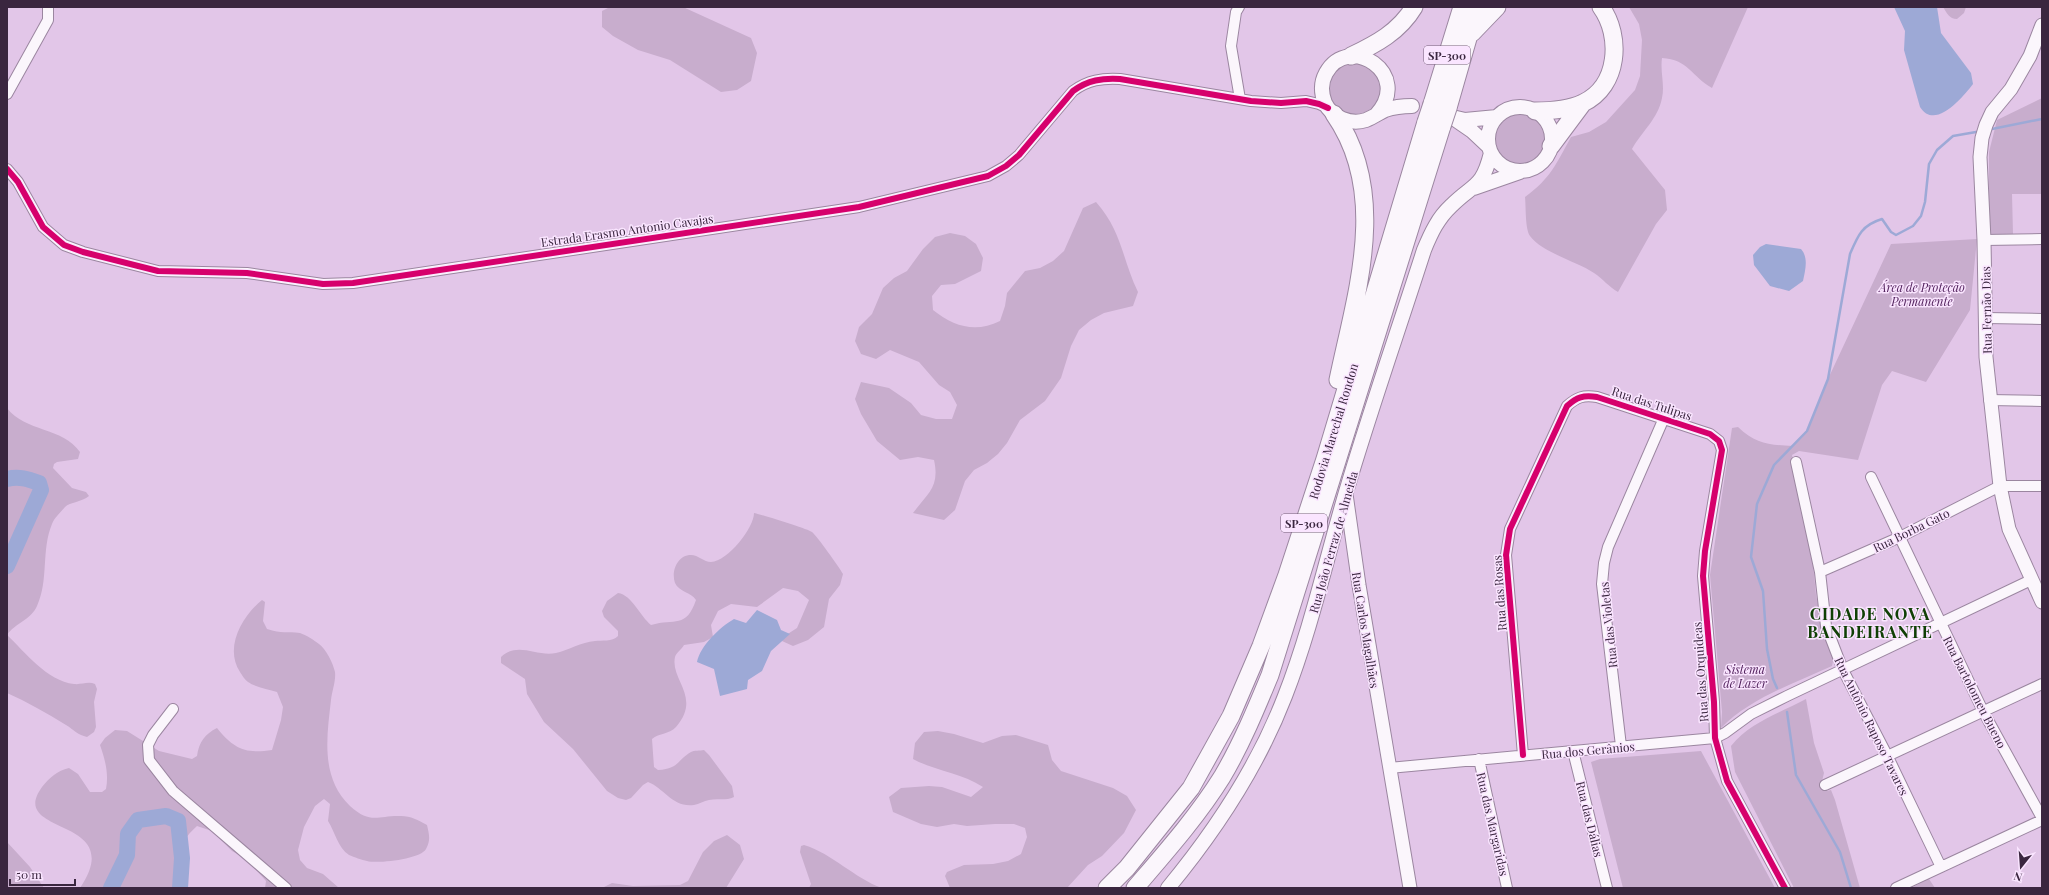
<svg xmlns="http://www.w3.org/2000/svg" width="2049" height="895" viewBox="0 0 2049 895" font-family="'Playfair Display',serif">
  <rect width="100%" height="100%" fill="#e2c6e8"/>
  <path fill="#c8adcd" d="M610,7H683L751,38L757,53L751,81L737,90L721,92L670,60L638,50L613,36L602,27V11Z
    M1629,7H1748L1712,88C1692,77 1688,59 1662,58C1660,72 1665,85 1662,98C1658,119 1642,131 1632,149L1665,190L1667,210L1656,224L1618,292C1609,287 1603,279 1594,273C1578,262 1541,252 1530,236C1525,229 1526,206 1525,197C1551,178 1556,164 1571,137L1589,132L1606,122L1635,90L1640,76L1642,40L1639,24Z
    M1943,7H1966L1964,13L1957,19C1949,19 1947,13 1943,7Z
    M1329 88a26 26 0 1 1 52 0a26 26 0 1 1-52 0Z
    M2042,98V194H2012L2013,234H1989V152L1997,120Z
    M1493 140a27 27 0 1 1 54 0a27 27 0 1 1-54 0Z
    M1096,202C1122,231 1122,259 1138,292L1133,306L1104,313L1091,320L1079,330L1071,346L1061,378L1045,401L1020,420L1007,443L998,454L987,463L974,470L965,481L955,510L944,520L913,513C928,493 940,487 934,460L918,457L900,460L877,441L861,414L855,399L861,382L889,388L911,403L921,415L936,419H952L957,405L950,392L939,385L919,362L890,350L876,359L861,354L855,341L859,327L872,314L883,288L894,278L907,271L923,249L935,237L950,233L965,236L976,244L983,258L981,271L955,284L941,285L932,296L933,310C954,327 976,333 1000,321L1005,306L1007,293L1025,271L1040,268L1053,261L1064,251L1083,208Z
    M1977,239L1970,310L1926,382L1892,371L1882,385L1858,460L1799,451L1792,455L1813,564L1816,595L1822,625L1834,657L1832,666C1795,683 1750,698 1721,728L1722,712L1710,575L1732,428L1738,427C1756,444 1769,445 1793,446L1807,431L1828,379L1891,244Z
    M7,408C25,432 63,427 80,452L78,459L57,462L54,464L53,468L72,488L86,492L89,496C82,502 70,502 65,507C61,512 54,518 52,524C41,550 49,580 37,606C31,620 15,623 7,635Z
    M754,513C760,514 808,529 812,532C817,536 839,567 843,574L840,585L829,599L824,627L808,640L793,646L782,641L783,637L797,628L809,600L798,591L783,588L757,607L731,604L718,611L711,625L713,637L704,642L684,645C682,649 676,653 675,657C670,680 702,697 676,727C670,734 659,733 652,739L654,767L658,770C679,769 677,760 691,752C694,750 700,751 704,750L709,755L732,786L734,797C726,801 717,798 709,800C704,801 699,804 694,805C673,808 664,788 648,782L643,785L631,798L626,800L618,798L607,791L573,749L544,722L527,694L525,679L501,663V657C518,641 536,657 556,653C569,650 581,642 595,641C602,640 612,642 618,636V631L604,617L602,611L607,601L618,593C632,595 640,616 651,625C675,618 686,629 696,600C691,592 679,592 675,583C671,572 677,555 691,555C698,555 704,562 711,562C728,561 754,528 754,513Z
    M262,600L265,602L263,621L267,629C282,634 287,631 300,633C306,635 314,640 319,644C326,649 333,663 335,672C336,681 332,691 331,700C327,736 320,777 350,806C371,825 378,815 401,816C411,816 418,820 427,825C429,834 431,840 426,849C421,859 378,864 367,861C362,860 354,857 349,855C338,848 335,832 328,821L330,804L324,799L315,806L304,827L298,850L300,860L307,868L323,874L339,888H265L266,881L246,859L232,851L212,831L197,826C171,849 185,860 187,888H80C129,815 6,837 42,787C50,777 57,771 69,768L78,774L90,792H102L106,789C109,774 105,759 100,745L105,738L115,730L127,731L159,751L192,759L197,756C199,742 205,734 217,728C234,749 245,754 272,750L281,720L283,707L277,692C268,689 255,687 248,682C245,680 242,675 240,672C224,648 242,616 262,600Z
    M7,635C25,652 47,681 74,684C81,685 88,681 95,684L97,689L94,702L96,727L94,732L87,737C78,735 74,730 66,725C47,713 27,702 7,693Z
    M1806,699L1814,743L1824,773L1821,785L1827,791L1831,790L1835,800L1860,888H1794L1735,772L1731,746C1750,722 1780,713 1806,699Z
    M938,731L954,734L983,743L1002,736L1016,735L1048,745L1052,760L1061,771L1113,788L1127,796L1136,810L1124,833L1102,856L1088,865L1067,888H950L945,876L947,872L964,865L993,864L1008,861L1021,854L1027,837L1025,828L1014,824H995L967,826L954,824L937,827L921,824L893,812L889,797L901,788L929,786L942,787L971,797L983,787C962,773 935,771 913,759L915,743L924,732Z
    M1701,751L1775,888H1623L1591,762L1600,759Z
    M727,835L740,845L744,859L726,888H602L612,883L633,886L680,885L688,881L703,852L714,841Z
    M7,842L30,867L44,888H7Z
    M804,845C833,854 854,878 882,888H809L811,884L800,852L801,846Z
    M1929,879L1935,888H1911Z"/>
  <path fill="#9da9d6" d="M1894,7H1937L1941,33L1971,73L1973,84C1963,97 1935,131 1920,107L1904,50L1905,31Z
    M1766,244L1801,249C1809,258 1805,271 1803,281L1789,291L1770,286L1754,265L1753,255L1760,247Z
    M757,610L777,620L781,630L790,634L771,651L762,671L748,680L747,689L720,696L714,669L697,662C700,646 720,627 734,619L746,623Z"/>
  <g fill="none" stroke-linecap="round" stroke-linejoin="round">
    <path stroke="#9da9d6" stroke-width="2.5" d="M1992,129L2042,119
      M1777,688L1773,679L1767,649L1763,591L1751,557L1757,504L1774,465L1807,431L1828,379L1850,254C1858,235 1862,225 1882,219L1891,232L1896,235L1913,226L1921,216L1925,202L1929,164L1937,150L1953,136L1976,132
      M1787,712L1796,775L1840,852L1851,888"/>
    <path stroke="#9da9d6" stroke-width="16" d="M7,479C19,476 28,479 39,483L41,490L7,566
      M111,888L127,855L128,834L138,820L166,816L178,821L182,858L180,888"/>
    <defs>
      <path id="minor" d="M1239,7L1236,12L1231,46L1240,99
        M7,94L48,20V7
        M7,169L18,182L43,227L64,245L83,252L158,271L247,273L323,284L353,283L859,207L988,176L1006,166L1019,155L1073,91C1088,80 1102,78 1120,79L1251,101L1281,103L1306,101L1319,104L1328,108
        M1984,240L2042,239
        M1986,318L2042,319
        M1989,400L2042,401
        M1796,462L1820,572L1826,626L1843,670L1888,757L1941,867
        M1871,477L1983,711L2042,818
        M1820,572L1900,537L2000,486H2042
        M173,709L153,735L148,745L149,760L173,791L286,888
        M1621,746L1602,584L1604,563L1608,547L1664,418
        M1573,751L1607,888
        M1523,755L1506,555L1510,529L1567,406C1577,397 1583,395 1597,397L1710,434L1719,441L1722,450L1705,551L1703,576L1714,702L1715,738L1727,781L1785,888
        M1479,759L1507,888
        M1389,768L1715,738L1725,733L1751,714L1787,696L2031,580
        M1825,785L2042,684
        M1896,888L2042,820"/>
      <path id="tertiary" d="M2042,25L2030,56L2011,89L1992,112L1986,125L1982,138L1980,157L1984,240L1986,357L2000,486L2009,529L2042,602
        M1346,494L1359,585L1410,888"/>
      <path id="secondary" d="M1488 139a32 32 0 1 1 64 0a32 32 0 1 1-64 0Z
        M1435,113L1465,120L1497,117
        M1376,115C1414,74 1349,32 1326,73C1321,82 1321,93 1325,103C1332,118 1351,125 1366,120C1373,117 1379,113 1385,110C1394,107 1403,106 1412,106
        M1456,120L1472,131L1489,147
        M1474,188L1520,172
        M1168,888C1216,830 1258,766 1285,696C1311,629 1326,560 1346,492C1370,411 1398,331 1424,250C1431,233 1438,218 1451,206C1474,183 1482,189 1491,153"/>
      <path id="trunk" d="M1472,33L1497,7
        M1351,56C1376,44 1399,32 1414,7
        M1432,104L1462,7
        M1448,108L1477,7
        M1535,111C1552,111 1568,110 1583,103C1619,86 1622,36 1601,7
        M1334,114C1390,194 1356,293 1338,380
        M1551,146L1583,103
        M1107,888L1127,868L1191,788L1231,716L1261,646L1287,575L1325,459L1426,122
        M1135,888C1165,853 1197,817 1222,777C1241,745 1256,709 1270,675L1442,126"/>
    </defs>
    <use href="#minor" stroke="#9b86a0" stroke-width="12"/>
    <use href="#tertiary" stroke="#9b86a0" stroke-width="15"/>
    <use href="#secondary" stroke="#9b86a0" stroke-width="16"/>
    <use href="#trunk" stroke="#9b86a0" stroke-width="19"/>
    <use href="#minor" stroke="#fbf6fc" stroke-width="10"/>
    <use href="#tertiary" stroke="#fbf6fc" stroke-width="13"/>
    <use href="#secondary" stroke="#fbf6fc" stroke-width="14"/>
    <use href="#trunk" stroke="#fbf6fc" stroke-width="17"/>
    <defs>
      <path id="trunk-bridge" d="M1426,122L1432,104
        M1442,126L1448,108"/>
    </defs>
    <use href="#trunk-bridge" stroke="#9b86a0" stroke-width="19" stroke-linecap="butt"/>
    <use href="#trunk-bridge" stroke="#fbf6fc" stroke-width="17"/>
    <defs>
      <path id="cycleway" d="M7,169L18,182L43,227L64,245L83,252L158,271L247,273L323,284L353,283L859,207L988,176L1006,166L1019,155L1073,91C1088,80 1102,78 1120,79L1251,101L1281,103L1306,101L1319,104L1328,108
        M1523,755L1506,555L1510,529L1567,406C1577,397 1583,395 1597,397L1710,434L1719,441L1722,450L1705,551L1703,576L1714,702L1715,738L1727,781L1785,888"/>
    </defs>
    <use href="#cycleway" stroke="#fae5ff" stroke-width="8"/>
    <use href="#cycleway" stroke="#d6006c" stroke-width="6"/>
  </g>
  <g text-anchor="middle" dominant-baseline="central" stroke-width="3" stroke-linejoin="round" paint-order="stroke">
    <g fill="#fae5ff" stroke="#745f79" stroke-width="1">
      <rect x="1424" y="46" width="46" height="18" rx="3"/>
      <rect x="1281" y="514" width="46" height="18" rx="3"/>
    </g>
    <g font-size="11" font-weight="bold" fill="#3a263f">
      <text x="1447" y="55">SP-300</text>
      <text x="1304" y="523">SP-300</text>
    </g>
    <g font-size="12" fill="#3a263f" stroke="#fae5ff">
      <text transform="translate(627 230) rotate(-8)">Estrada Erasmo Antonio Cavajas</text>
      <text transform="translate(1986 310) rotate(-91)">Rua Fernão Dias</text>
      <text transform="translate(1652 403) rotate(18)">Rua das Tulipas</text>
      <text transform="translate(1333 431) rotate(-73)">Rodovia Marechal Rondon</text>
      <text transform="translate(1911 530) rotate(-26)">Rua Borba Gato</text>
      <text transform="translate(1333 542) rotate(-74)">Rua João Ferraz de Almeida</text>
      <text transform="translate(1499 593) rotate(-94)">Rua das Rosas</text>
      <text transform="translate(1608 625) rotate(-96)">Rua das Violetas</text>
      <text transform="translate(1366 630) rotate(81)">Rua Carlos Magalhães</text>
      <text transform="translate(1700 672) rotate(-94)">Rua das Orquideas</text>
      <text transform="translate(1975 692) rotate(63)">Rua Bartolomeu Bueno</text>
      <text transform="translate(1872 726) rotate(64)">Rua Antônio Raposo Tavares</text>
      <text transform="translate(1588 750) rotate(-5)">Rua dos Gerânios</text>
      <text transform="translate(1590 819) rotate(76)">Rua das Dálias</text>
      <text transform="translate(1493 824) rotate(77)">Rua das Margaridas</text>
    </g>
    <g font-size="12" font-style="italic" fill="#54245f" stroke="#fae5ff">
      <text x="1922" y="287">Área de Proteção<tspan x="1922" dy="14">Permanente</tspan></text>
      <text x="1745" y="669">Sistema<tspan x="1745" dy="14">de Lazer</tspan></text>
    </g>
    <g font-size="16" font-weight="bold" letter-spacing="1" fill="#104005" stroke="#fae5ff">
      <text x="1870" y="613">CIDADE NOVA<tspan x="1870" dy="18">BANDEIRANTE</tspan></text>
    </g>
  </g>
  <rect width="2049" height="895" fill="none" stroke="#3a263f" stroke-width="16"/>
  <g transform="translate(2021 867) rotate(197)" stroke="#fae5ff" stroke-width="3" paint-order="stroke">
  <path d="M0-3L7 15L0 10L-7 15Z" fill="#3a263f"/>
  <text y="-6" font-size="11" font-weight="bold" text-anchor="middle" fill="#3a263f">N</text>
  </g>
  <path d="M10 879v6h65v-6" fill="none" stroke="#3a263f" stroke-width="2"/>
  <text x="16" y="879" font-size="12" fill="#3a263f" stroke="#fae5ff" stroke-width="3" paint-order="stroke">50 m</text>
</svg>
